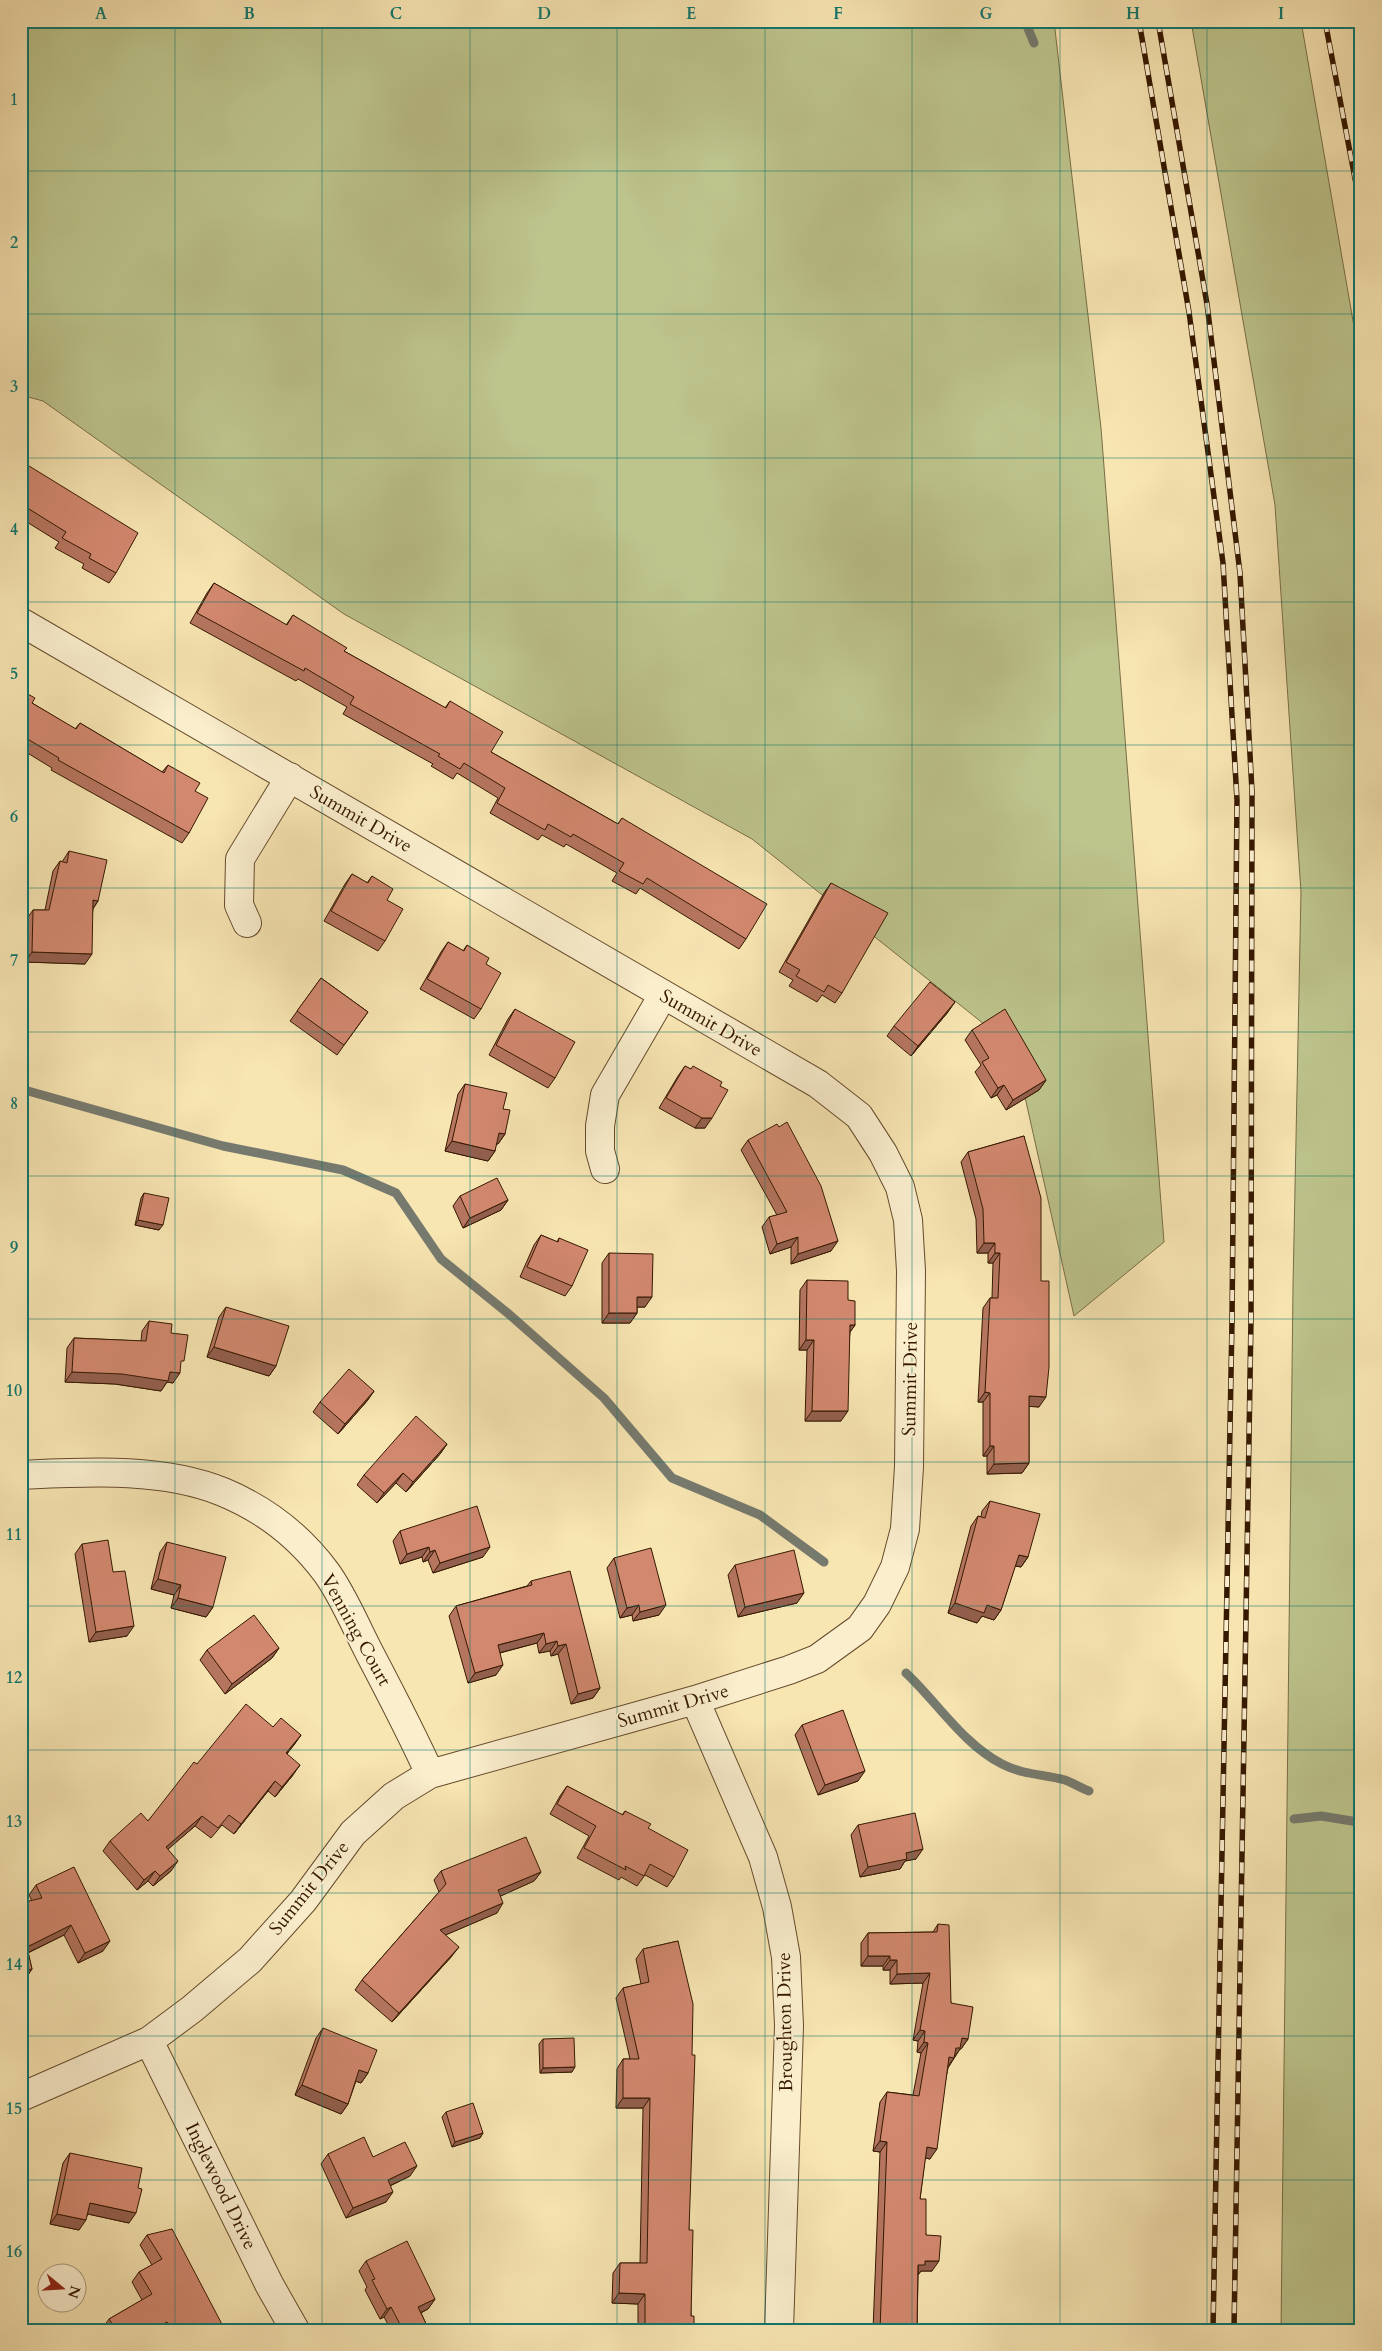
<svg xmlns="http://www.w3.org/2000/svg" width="1382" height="2351" viewBox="0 0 1382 2351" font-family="Cardo,serif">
  <rect width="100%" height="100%" fill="#f7e5b2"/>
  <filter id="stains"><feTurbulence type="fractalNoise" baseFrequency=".004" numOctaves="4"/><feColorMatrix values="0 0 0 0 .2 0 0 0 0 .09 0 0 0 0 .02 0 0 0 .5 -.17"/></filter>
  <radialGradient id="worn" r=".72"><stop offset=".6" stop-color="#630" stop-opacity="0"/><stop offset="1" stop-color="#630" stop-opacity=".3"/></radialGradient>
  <path fill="#bdc48c" stroke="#796e46" d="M21,21H1054L1101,428L1164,1242L1074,1316L1014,1048L752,839L344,614L43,401L21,395Z
    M1191,21H1301L1361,367V2330H1281L1293,1287L1301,892L1275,505Z"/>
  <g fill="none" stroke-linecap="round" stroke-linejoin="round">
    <path stroke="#767a6e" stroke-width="9" d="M1025,21L1034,43
      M21,1089L223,1146L343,1170L396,1193L441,1259L510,1315L604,1398L672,1478L760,1515L824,1562
      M906,1673C937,1702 963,1744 1002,1764C1023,1775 1043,1774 1065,1780C1073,1783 1081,1788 1089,1791
      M1294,1819L1321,1816L1358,1822L1361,1824"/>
    <defs>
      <path id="minor" d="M21,622L818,1084L859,1116L883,1153L900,1187L908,1220L911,1271L909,1467L905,1529L895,1567L877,1604L860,1628L817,1659L789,1670L695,1700L430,1774L394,1796L353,1833L303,1901L250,1960L192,2009L149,2041L21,2097
        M247,923L239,905L240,859L290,777
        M605,1169L600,1151V1126L605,1095L663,995
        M21,1475C86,1472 162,1467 223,1492C264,1509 300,1537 326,1572C343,1595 356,1627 369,1652C390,1692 411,1732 430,1774
        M695,1700L763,1857L777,1907L786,1957L789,2026L779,2330
        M149,2041L269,2284L295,2330"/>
    </defs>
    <use href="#minor" stroke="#664b2c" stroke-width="30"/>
    <use href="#minor" stroke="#faeecd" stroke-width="28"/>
    <defs>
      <path id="rail" d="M1139,21L1189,312L1223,563L1237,800L1232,1321L1213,2330
        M1158,21L1207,304L1240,573L1252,791L1251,1319L1234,2330
        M1325,21L1361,210"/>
    </defs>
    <use href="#rail" stroke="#351800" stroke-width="5.5"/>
    <use href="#rail" stroke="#faeecd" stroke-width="4" stroke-dasharray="11" stroke-linecap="butt"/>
  </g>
  <path fill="#b5755f" stroke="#351800" d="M21,461L116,573L109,583L82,568L84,564L55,548L59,542L22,519H21Z
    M214,583L286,625L293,615L344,651L445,708L450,701L491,752L618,824L622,818L746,939L739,949L640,888L636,894L612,881L617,873L566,844L564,847L542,835L538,840L490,813L498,798L457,773L453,779L431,766L433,764L343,714L347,707L298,679L296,681L190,623L207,593Z
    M21,681L24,692L32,703L75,729L80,723L162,772L168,765L195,791L189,833L182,843L51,770L52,768L21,749Z
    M69,851L98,901L93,909L85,964L25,962L26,920L33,910H45L53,871L60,861L62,862Z
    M352,874L367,883L372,876L387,900L385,941L378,951L324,921L345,884Z
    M831,883L842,993L835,1003L822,995L817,1002L789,986L793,980L779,972L824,893Z
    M448,942L463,951L467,945L486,964L481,1009L474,1019L420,989L441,952Z
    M321,978L368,1012L337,1055L290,1021Z
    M515,1009L555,1078L548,1088L489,1055L508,1019Z
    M948,1012L911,1056L887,1036L894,1026Z
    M972,1030L1046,1080L1039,1090L1006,1110L997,1095L991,1098L975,1072L981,1065L965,1040Z
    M685,1066L720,1086L705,1128H695L659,1108L678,1076Z
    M465,1084L503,1109L505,1134L498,1144H496L495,1151L488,1161L445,1151L458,1094Z
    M1024,1136L1039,1407L1029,1406V1463L1022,1473L987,1474V1456H983V1402H978L983,1308L990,1298H992L993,1263H988V1253H977L976,1219L961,1162L968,1152Z
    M748,1140L831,1251L791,1264V1247L770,1254L762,1227L769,1217L777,1215L741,1150Z
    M144,1193L159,1230L135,1225L141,1198Z
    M460,1196L508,1200L501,1210L463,1228L453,1206Z
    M541,1235L557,1242L559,1238L572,1286L565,1296L520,1277L534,1245Z
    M609,1253L645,1307H637V1313L630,1323H602V1263Z
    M807,1280L848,1300L855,1325L850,1332L841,1421H805L807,1350H799L800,1290Z
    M226,1307L276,1366L269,1376L207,1357L219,1317Z
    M149,1321L171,1333L180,1367L173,1383L167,1382L161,1391L115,1384L65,1382L67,1348L74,1338L141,1341L142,1331Z
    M374,1391L367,1401L338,1434L313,1412L320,1402Z
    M447,1444L440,1454L406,1492L396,1483L377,1503L357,1485L364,1475Z
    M990,1501L1028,1557L1021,1567L1015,1566L1001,1610L994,1620L982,1616L977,1623L948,1613L971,1526L978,1516L981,1517L982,1511Z
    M400,1531L483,1557L433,1573L428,1560L423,1562L422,1557L400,1564L393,1541Z
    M167,1542L213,1607L206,1617L171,1608L174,1595L151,1589L160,1552Z
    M82,1544L113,1572L127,1636L89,1642L75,1554Z
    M614,1558L659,1615L633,1621L632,1615L620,1618L607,1568Z
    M735,1565L797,1603L738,1617L728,1575Z
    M531,1581L600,1688L593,1698L571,1704L558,1654L551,1656L550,1651L539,1653L537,1643L500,1653L496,1675L468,1683L449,1616L456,1606L527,1586Z
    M279,1648L272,1658L225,1694L200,1660L207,1650Z
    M802,1725L858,1781L818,1795L795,1735Z
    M273,1727L301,1735L287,1754L293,1775L275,1797L268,1791L234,1834L222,1825L211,1838L195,1826L168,1849L171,1871L153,1886L148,1881L137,1890L103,1851L110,1841L148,1821L197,1764Z
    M567,1786L622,1815L625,1811L648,1828L674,1877L667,1887L645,1875L637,1886L621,1877L619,1880L577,1858L589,1836L550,1814L560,1796Z
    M858,1825L916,1859L905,1861L900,1869L860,1877L851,1835Z
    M441,1871L541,1872L534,1881L500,1896L497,1913L445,1935L452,1956L392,2022L355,1990L362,1980L439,1892L434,1880Z
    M36,1885L103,1951L78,1963L64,1935L28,1953L32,1969L25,1979L21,1980V1903L32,1901L29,1895Z
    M938,1924L951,2003L968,2039L961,2049H960L948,2068L930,2159L925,2158L920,2199L932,2271H921L918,2275L917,2330H873L880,2152L873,2151L880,2102L887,2092L913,2095L921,2053L917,2052L918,2041L913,2040L923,1983L890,1984V1970H883V1966H861V1943L868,1933L933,1932Z
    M678,1941L689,2230L691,2316L694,2330H638V2304L612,2303L613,2273L620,2263H640L643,2108H616L617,2069L623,2059H630L616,1998L623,1988L641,1984L636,1959L643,1949Z
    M323,2028L368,2073L361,2083L356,2081L348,2104L341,2114L295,2095L316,2038Z
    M543,2039L572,2072L540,2073L539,2044Z
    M446,2112L483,2133L480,2138L452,2147L442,2117Z
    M70,2153L129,2223L88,2214L79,2230L50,2224L63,2163Z
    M328,2154L373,2157L410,2176L390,2186L386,2202L346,2218L321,2164Z
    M147,2235L225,2330H103L102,2329L109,2319L142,2300L132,2282L139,2272L152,2265L140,2245Z
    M366,2261L435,2299L428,2309L421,2313L429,2330H391L384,2317L380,2319L365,2290L367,2287L359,2271Z"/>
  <path fill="#935f4e" stroke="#351800" d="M93,900L98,901L91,911Z
    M32,952L92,954L85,964L25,962Z
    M955,1002L948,1012L911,1056L918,1046Z
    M1046,1080L1039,1090L1006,1110L1013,1100Z
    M1004,1085L997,1095L991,1098L998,1088Z
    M702,1118H712L705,1128H695Z
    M499,1133L505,1134L498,1144L492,1143Z
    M452,1141L495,1151L488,1161L445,1151Z
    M508,1200L501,1210L463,1228L470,1218Z
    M138,1220L163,1225L159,1230L135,1225Z
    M798,1237L791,1247L770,1254L777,1244Z
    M838,1241L831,1251L791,1264L798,1254Z
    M984,1243H995L988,1253H977Z
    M995,1253H1000L993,1263H988Z
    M637,1297H652L645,1307H630Z
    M609,1313H637L630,1323H602Z
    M850,1325H855L848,1335Z
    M806,1340H814L807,1350H799Z
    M214,1347L276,1366L269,1376L207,1357Z
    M72,1372H170L180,1373L173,1383L167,1382L161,1391L115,1384L65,1382Z
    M374,1391L367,1401L338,1434L345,1424Z
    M985,1392L990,1393L983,1402H978Z
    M1029,1396L1046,1397L1039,1407L1022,1406Z
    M812,1411H848L841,1421H805Z
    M447,1444L440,1454L406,1492L413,1482Z
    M990,1446H994L987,1456H983Z
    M1029,1463L1022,1473L987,1474L994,1464Z
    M403,1473L396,1483L377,1503L384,1493Z
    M429,1547L422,1557L400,1564L407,1554Z
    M490,1547L483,1557L433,1573L440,1563Z
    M435,1550L428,1560L423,1562L430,1552Z
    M1019,1555L1028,1557L1021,1567L1012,1565Z
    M158,1579L181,1585L174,1595L151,1589Z
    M804,1593L797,1603L738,1617L745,1607Z
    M178,1598L213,1607L206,1617L171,1608Z
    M955,1603L987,1605L1001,1610L994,1620L982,1616L977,1623L948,1613Z
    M639,1605L632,1615L620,1618L627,1608Z
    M666,1605L659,1615L633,1621L640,1612Z
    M134,1626L127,1636L89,1642L96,1632Z
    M544,1633L537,1643L491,1655L498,1645Z
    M557,1641L550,1651L539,1653L546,1644Z
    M566,1644L558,1654L551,1656L558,1646Z
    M279,1648L272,1658L225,1694L232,1684Z
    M503,1665L496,1675L468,1683L475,1673Z
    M600,1688L593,1698L571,1704L578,1694Z
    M301,1735L294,1745L279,1763L286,1753Z
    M300,1765L293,1775L275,1797L282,1787Z
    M865,1771L858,1781L818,1795L825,1785Z
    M275,1781L268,1791L234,1834L241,1824Z
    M202,1816L195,1826L159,1857L166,1847Z
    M923,1849L916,1859L905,1861L900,1869L860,1877L868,1867L906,1853Z
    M178,1861L171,1871L153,1886L160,1876Z
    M155,1871L148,1881L137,1890L144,1880Z
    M541,1872L534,1881L492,1900L498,1890Z
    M503,1903L497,1913L434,1940L440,1930Z
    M71,1925L64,1935L21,1956L27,1947Z
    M110,1941L103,1951L78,1963L85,1953Z
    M459,1947L452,1956L392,2022L399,2013Z
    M868,1956H890L883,1966H861Z
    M890,1960H897L890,1970H883Z
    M32,1969L25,1979L21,1980V1971Z
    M930,1973L923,1983L890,1984L897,1974Z
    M920,2030L925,2031L918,2041L913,2040Z
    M962,2038L968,2039L961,2049H960L947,2068L942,2067Z
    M924,2042L928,2043L921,2053L917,2052Z
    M575,2067L572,2072L540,2073L543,2068Z
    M359,2070L368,2073L361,2083L352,2080Z
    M302,2085L348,2104L341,2114L295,2095Z
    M623,2098H650L643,2108H616Z
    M483,2133L480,2138L452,2147L455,2142Z
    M880,2141L887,2142L880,2152L873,2151Z
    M927,2147L937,2149L930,2159L920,2157Z
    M417,2166L410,2176L381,2190L388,2180Z
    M393,2192L386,2202L346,2218L353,2208Z
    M90,2203L136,2213L129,2223L83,2213Z
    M57,2214L86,2220L79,2230L50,2224Z
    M925,2261H939L932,2271H921L918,2275V2265Z
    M619,2293L645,2294L638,2304L612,2303Z
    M435,2299L428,2309L411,2317L418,2307Z
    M391,2307L384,2317L380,2319L387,2309Z
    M167,2322L161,2330H153Z"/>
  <path fill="#d2886f" stroke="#351800" d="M21,461L138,533L116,573L89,558L91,554L62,538L66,532L29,509L25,514L21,511Z
    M214,583L287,625L293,615L347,648L344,651L446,708L450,701L503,732L491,752L618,824L622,818L767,904L746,939L647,878L643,884L619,871L624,863L573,834L571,837L548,824L545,830L497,803L505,788L464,763L460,769L438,756L440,754L350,704L354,697L305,668L304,671L197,613Z
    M21,681L28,685L24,692L35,698L32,703L76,729L80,723L164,773L168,765L200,783L195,791L208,798L189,833L58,760L59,758L21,735Z
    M69,851L107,860L98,901L93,900L92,954L32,952L33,910H49L60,861L67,863Z
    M352,874L368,883L372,876L393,889L387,900L403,909L385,941L331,911Z
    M831,883L888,913L842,993L828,985L824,992L796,976L800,970L786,962Z
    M448,942L464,951L467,945L489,958L486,964L501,973L481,1009L427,979Z
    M321,978L368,1012L344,1045L297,1011Z
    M930,982L955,1002L918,1046L894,1026Z
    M515,1009L575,1042L555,1078L496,1045Z
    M1005,1009L1046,1080L1013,1100L1004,1085L998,1088L982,1062L989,1058L972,1030Z
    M685,1066L691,1069L693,1066L722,1082L720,1086L728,1090L712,1118H702L666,1098Z
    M465,1084L507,1093L503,1109L510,1110L505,1134L499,1133L495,1151L452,1141Z
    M787,1122L821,1186L838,1241L798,1254V1237L777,1244L769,1217L787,1212L748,1140L777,1124L779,1127Z
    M1024,1136L1041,1198V1281H1049V1367L1046,1397L1029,1396V1463L994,1464V1446H990V1393L985,1392L990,1298H998L1000,1253H995V1243H984L983,1209L968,1152Z
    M497,1178L508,1200L470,1218L460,1196Z
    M144,1193L169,1198L163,1225L138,1220Z
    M541,1235L558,1242L559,1238L588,1250L572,1286L527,1267Z
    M609,1253L653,1254L652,1297H637V1313H609Z
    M807,1280L848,1281V1300L855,1301V1325H850L848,1411H812L814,1340H806Z
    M226,1307L289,1326L276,1366L214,1347Z
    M149,1321L172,1324L171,1333L188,1335L184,1361H181L180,1373L170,1372L168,1381L122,1374L72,1372L74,1338L146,1341Z
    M349,1369L374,1391L345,1424L320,1402Z
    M416,1416L447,1444L413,1482L403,1473L384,1493L364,1475Z
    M990,1501L1040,1514L1028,1557L1019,1555L1001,1610L987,1605L984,1613L955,1603L978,1516L985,1518Z
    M477,1506L490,1547L440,1563L435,1550L430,1552L429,1547L407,1554L400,1531Z
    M108,1540L113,1572L125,1571L134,1626L96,1632L82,1544Z
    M167,1542L226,1557L213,1607L178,1598L181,1585L158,1579Z
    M651,1548L666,1605L640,1612L639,1605L627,1608L614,1558Z
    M794,1550L804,1593L745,1607L735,1565Z
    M570,1571L600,1688L578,1694L566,1644L558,1646L557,1641L546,1644L544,1633L498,1645L503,1665L475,1673L456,1606L532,1585L531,1581Z
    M254,1615L279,1648L232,1684L207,1650Z
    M246,1704L273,1727L281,1718L301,1735L286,1753L300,1765L282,1787L275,1781L241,1824L229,1815L218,1828L202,1816L166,1847L178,1861L160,1876L155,1871L144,1880L110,1841L141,1813L148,1821L194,1762L197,1764Z
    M843,1710L865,1771L825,1785L802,1725Z
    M567,1786L623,1815L625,1811L651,1824L648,1828L688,1850L674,1877L650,1864L644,1876L625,1866L626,1870L584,1848L596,1826L557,1804Z
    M915,1813L923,1849L906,1853L907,1859L868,1867L858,1825Z
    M526,1837L541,1872L498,1890L503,1903L440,1930L459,1947L399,2013L362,1980L446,1884L441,1871Z
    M74,1867L110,1941L85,1953L71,1925L27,1947L32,1969L21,1971V1903L42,1898L36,1885Z
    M938,1924L949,1925L951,2003L973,2007L968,2039L962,2038L960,2048H956L954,2058L949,2057L937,2149L927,2147L920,2199H926V2235L941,2236L939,2261H925V2265H918L917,2330H880L887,2142L880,2141L887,2092L919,2096L928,2043L924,2042L925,2031L920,2030L930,1973L897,1974V1960H890V1956H868V1933L937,1932Z
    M678,1941L693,2004L692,2055H695L689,2230H693L691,2316H694V2330H645V2294L619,2293L620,2263H647L650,2098H623V2059H639L623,1988L649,1982L643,1949Z
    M323,2028L377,2050L368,2073L359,2070L348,2104L302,2085Z
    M574,2038L575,2067L543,2068V2039Z
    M473,2103L483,2133L455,2142L446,2112Z
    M364,2137L373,2157L405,2142L417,2166L388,2180L393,2192L353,2208L328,2154Z
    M70,2153L142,2168L138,2188L142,2189L136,2213L90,2203L86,2220L57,2214Z
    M172,2229L225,2330H175L174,2328L171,2330L167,2322L153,2330H116L109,2319L152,2294L139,2272L162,2259L147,2235Z
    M407,2241L435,2299L418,2307L429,2330H403L391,2307L387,2309L372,2280L375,2279L366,2261Z"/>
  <path fill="none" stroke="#0f766e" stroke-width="1" stroke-opacity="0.55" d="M175,21V2330M322,21V2330M470,21V2330M617,21V2330M765,21V2330M912,21V2330M1060,21V2330M1207,21V2330M21,171H1361M21,314H1361M21,458H1361M21,602H1361M21,745H1361M21,888H1361M21,1032H1361M21,1176H1361M21,1319H1361M21,1462H1361M21,1606H1361M21,1750H1361M21,1893H1361M21,2036H1361M21,2180H1361"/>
  <g text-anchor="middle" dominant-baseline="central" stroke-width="4" stroke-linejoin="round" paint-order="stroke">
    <g font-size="19" fill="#351800" stroke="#faeecd">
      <text transform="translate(361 819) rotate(30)">Summit Drive</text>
      <text transform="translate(711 1023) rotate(30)">Summit Drive</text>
      <text transform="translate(910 1379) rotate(-89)">Summit Drive</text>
      <text transform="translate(356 1630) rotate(61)">Venning Court</text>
      <text transform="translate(673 1706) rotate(-16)">Summit Drive</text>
      <text transform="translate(309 1888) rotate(-51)">Summit Drive</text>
      <text transform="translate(785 2022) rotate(-91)">Broughton Drive</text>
      <text transform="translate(221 2186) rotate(64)">Inglewood Drive</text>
    </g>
  </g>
  <rect width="1382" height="2351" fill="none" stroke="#f7e5b2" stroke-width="55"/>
  <g transform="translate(62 2288) rotate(108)"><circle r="24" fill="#faeecd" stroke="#ab987b"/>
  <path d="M0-4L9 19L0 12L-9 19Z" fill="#8f2418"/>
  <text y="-8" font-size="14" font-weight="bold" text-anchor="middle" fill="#351800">N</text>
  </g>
  <rect x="28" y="28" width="1326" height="2296" fill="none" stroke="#0f766e" stroke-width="2"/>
  <g font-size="16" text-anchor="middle" font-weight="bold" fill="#0f766e">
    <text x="101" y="19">A</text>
    <text x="249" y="19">B</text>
    <text x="396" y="19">C</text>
    <text x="544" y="19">D</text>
    <text x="691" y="19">E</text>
    <text x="838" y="19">F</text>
    <text x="986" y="19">G</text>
    <text x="1133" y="19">H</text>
    <text x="1281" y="19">I</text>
    <text x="14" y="105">1</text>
    <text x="14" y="248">2</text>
    <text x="14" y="392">3</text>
    <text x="14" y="535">4</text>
    <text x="14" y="679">5</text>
    <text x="14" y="822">6</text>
    <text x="14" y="966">7</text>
    <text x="14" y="1109">8</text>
    <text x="14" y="1253">9</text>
    <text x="14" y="1396">10</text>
    <text x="14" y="1540">11</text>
    <text x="14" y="1683">12</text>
    <text x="14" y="1827">13</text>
    <text x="14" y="1970">14</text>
    <text x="14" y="2114">15</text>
    <text x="14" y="2257">16</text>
  </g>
  <rect width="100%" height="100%" filter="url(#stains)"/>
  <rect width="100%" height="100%" fill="url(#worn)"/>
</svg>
